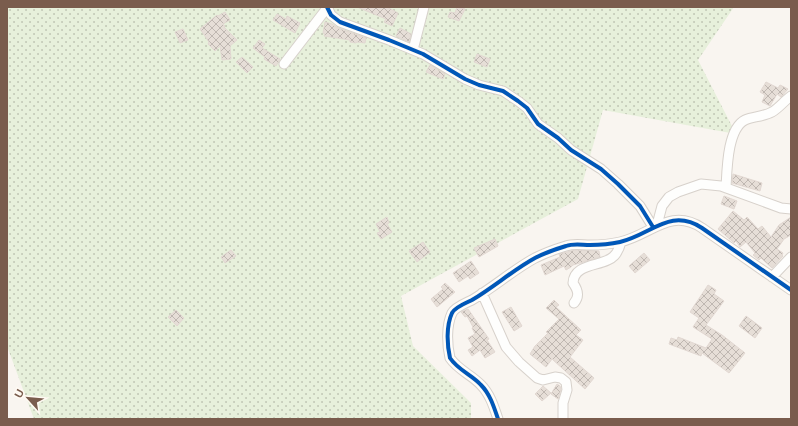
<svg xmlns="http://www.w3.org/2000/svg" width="798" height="426" viewBox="0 0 798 426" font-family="Arial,sans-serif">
  <defs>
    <pattern id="grass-dots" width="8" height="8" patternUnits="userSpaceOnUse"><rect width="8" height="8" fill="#e7f0db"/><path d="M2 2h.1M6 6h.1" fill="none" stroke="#c0c6b4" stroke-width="1.8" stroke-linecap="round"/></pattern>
    <pattern id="building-cross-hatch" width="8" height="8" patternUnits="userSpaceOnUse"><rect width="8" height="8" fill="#e6ded7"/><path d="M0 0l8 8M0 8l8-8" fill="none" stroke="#bfb7b1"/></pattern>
  </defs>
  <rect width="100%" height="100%" fill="#f9f5f0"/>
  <path fill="url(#grass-dots)" d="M7,7H734L698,60L736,134L603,110L578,199L401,296L413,346L471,403V419H34L7,346Z"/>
  <path fill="url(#building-cross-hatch)" stroke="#e2d8d2" d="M357,7H387L398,13L392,26L384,22L386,19Z
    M457,7L465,9L459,21L448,17L450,12L455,13Z
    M225,12L230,20L223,24L225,26L224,27L237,40L230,46L231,59L222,60L220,46L215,51L208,44L209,42L200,29L217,15L218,16Z
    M277,14L286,19L287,16L300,23L295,33L273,20Z
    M325,22L332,24L338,28L366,38L365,43L357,42L356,43L350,42V40L324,36L325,34L323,33Z
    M400,28L411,34L409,42L396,36Z
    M183,29L188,40L180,43L175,32Z
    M259,40L265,44L262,48L280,59L276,66L264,59L265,57L253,48Z
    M477,54L490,59L487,67L474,62Z
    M242,57L253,67L247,73L236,62Z
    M430,65L445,74L443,79L426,72Z
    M766,82L778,88L780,85L788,89L781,97L777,94L770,106L762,102L765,95L760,92Z
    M733,174L762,183L760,191L732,183Z
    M724,196L737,201L734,209L721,204Z
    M733,211L744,220L747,217L758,229L762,226L771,237L779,225L791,217V235L784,239L777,249L783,253L782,255L783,256L772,268L761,258L759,260L753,255L755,253L746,242L740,247L736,241L734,243L733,242L718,229Z
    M387,217L389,223L387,224L392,232L381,239L377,233L380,232L376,224Z
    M495,239L498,246L479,257L474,248Z
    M423,242L430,252L417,262L409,251Z
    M231,250L236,256L225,263L221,257Z
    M575,250L599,251L600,257L573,265L571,267L566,270L564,266L545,275L541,265L560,257L559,254Z
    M644,253L650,260L635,273L629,266Z
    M471,261L479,273L470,279L468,276L459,282L453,273Z
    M445,283L455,292L437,307L431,299L443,289L441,287Z
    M708,285L716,290L714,294L724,301L706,325L722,335L745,353L729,373L702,353L701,356L669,344L671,338L677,340L678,337L706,348L712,339L693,327L699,318L690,312Z
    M554,300L559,305L556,307L581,330L576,335L583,340L570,357L594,378L585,389L552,359L546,367L530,354L535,346L548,333L546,332L559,319L546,308Z
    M511,307L522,326L514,331L502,312Z
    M468,309L489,339L487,340L495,352L485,358L480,350L472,356L468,350L473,347L468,338L475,334L472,328L473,327L467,316L465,317L461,312Z
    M176,310L184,318L177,326L168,317Z
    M746,316L762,328L755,338L739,326Z
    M557,384L560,386L561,389L558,399L551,394Z
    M543,386L551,393L542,401L535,394Z"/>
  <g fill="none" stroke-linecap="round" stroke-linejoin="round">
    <defs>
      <path id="minor" d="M327,7L331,15L340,22L389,40L423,54L465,79L479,85L503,91L518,101L527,108L538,124L558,138L571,150L601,169L618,184L640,206L653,227
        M413,50L424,7
        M284,64L327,8
        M726,188C727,171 727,129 745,120C753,116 763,117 772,112C779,108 784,101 791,96
        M657,225L662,206L669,197L678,192L701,184L721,186L781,208L791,209
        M772,277L791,257
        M482,293L506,347L519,362L537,378L543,380L555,377L561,378L566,382L567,390L563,403V419
        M574,303C580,296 578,290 573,283C574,262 604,267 614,256C618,252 620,246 621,242
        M498,419C494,407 490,394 481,385C472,375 458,370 450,358C447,345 446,326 452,313C455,307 466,303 472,300C494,287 513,270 535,258C545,253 556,249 566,246C574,243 582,245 590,245C600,245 611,244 620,242C651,235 670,207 702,228L791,290"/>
    </defs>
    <use href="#minor" stroke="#d7d1cb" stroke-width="11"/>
    <use href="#minor" stroke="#fefefd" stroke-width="9"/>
    <defs>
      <path id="cycleway" d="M327,7L331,15L340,22L389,40L423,54L465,79L479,85L503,91L518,101L527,108L538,124L558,138L571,150L601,169L618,184L640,206L653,227
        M498,419C494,407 490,394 481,385C472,375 458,370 450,358C447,345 446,326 452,313C455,307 466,303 472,300C494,287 513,270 535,258C545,253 556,249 566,246C574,243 582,245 590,245C600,245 611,244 620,242C651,235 670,207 702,228L791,290"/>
    </defs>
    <use href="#cycleway" stroke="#fffaf3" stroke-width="6"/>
    <use href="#cycleway" stroke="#0057b8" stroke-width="4"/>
  </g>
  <rect width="798" height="426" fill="none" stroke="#7a5c4d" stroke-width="16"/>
  <g transform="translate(28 398) rotate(297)" stroke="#fffaf3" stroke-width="3" paint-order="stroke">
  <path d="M0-3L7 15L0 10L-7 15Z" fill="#7a5c4d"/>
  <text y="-6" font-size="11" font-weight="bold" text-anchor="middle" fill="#7a5c4d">U</text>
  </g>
</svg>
